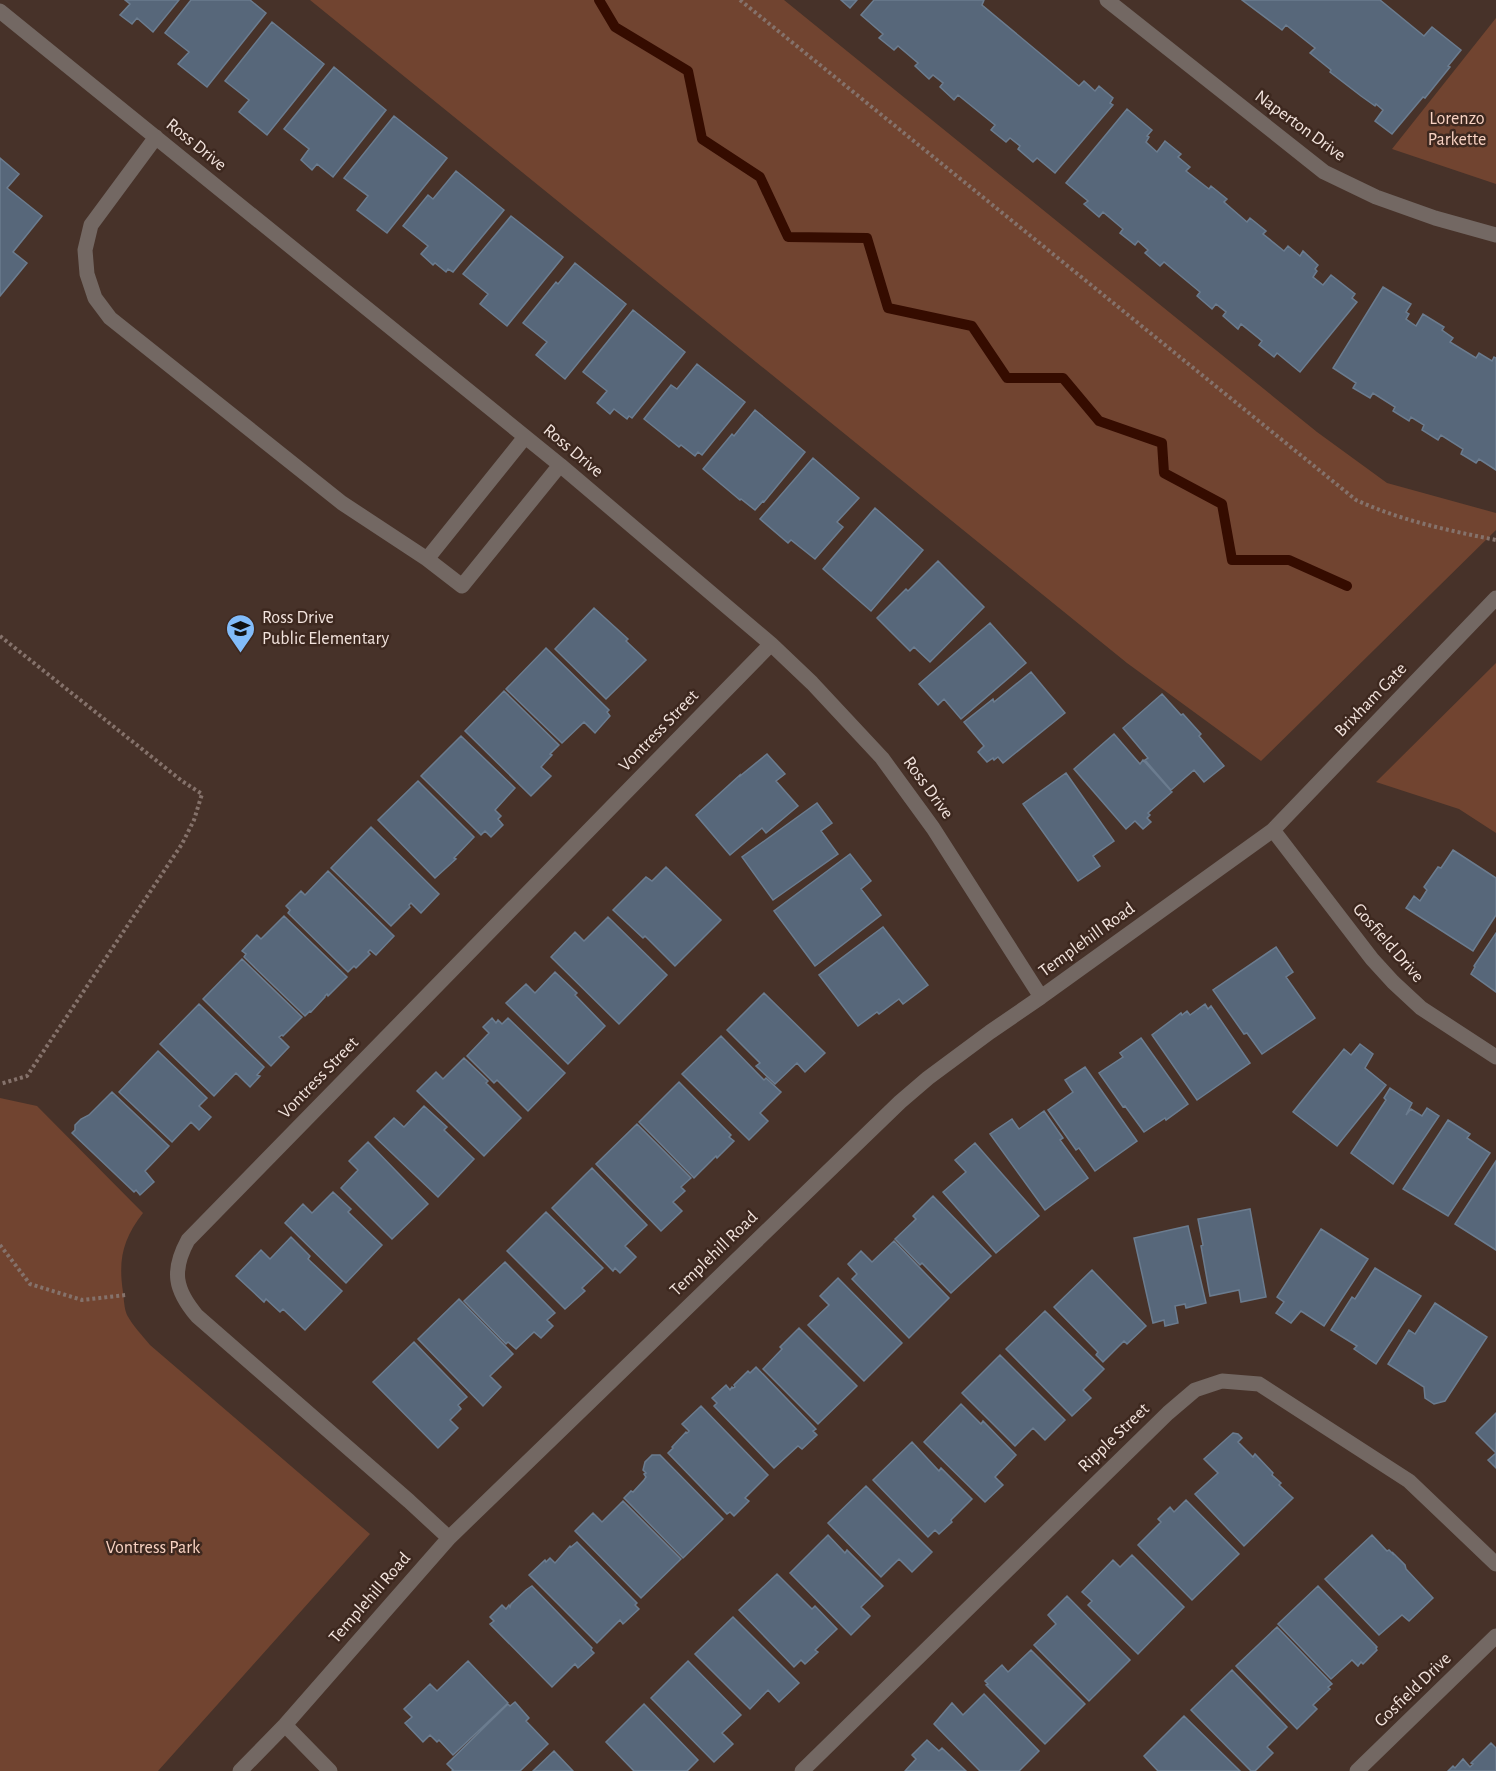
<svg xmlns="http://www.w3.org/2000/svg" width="1496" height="1771" viewBox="0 0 1496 1771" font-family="'Alegreya Sans',sans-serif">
  <rect width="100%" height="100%" fill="#473229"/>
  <path fill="#714430" d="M310,0H784L1317,432L1387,483L1496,513V530L1261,761L1127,663Z
    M1496,18V184L1392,149Z
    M1496,663V833L1459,809L1376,782Z
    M0,1098L37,1106L143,1213C123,1239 118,1259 123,1292C124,1299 124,1308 127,1315C133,1326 142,1335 150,1345L370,1534L158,1771H0Z"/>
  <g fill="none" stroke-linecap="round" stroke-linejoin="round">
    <path stroke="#350c00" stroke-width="10" d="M599,0L615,27L688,71L702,139L760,177L788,237L867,238L888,308L972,326L1007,378H1063L1099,421L1162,443L1164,473L1222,504L1232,560H1289L1347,586"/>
  </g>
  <path fill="#57677a" stroke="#6b7c8f" stroke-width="1.5" d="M125,0H179L153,32L137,18L132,24L120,15L130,4Z
    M191,0H250L266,13L207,87L178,64L189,52L165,33Z
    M841,0H857L850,8Z
    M874,0H984L982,5L1079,86L1084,81L1095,91L1099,86L1113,98L1110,103L1113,105L1055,173L1037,158L1033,162L1018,149L1020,146L1010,138L1006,142L991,130L995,125L958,95L954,100L940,87L943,83L933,75L929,79L915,66L918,63L898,46L894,50L879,38L883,34L861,15Z
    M1242,0H1380L1424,36L1432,27L1461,50L1448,66L1450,67L1425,98L1423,97L1392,134L1375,121L1383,110L1376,104L1375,106L1361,96L1330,72L1331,70L1310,53L1315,48L1286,25L1282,30Z
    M272,22L324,64L267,135L239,112L249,100L225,81Z
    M334,67L386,110L333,177L317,164L312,170L301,160L309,149L284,129Z
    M1127,109L1152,130L1147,136L1149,137L1146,142L1157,152L1165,141L1181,154L1178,157L1190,167L1186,171L1209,189L1211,186L1227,199L1224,202L1247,222L1250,218L1266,231L1263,234L1284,251L1288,246L1300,256L1303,251L1318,265L1315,269L1317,271L1313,277L1323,285L1331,275L1355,294L1352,298L1357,302L1300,372L1277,353L1274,357L1259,345L1262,341L1241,324L1238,329L1223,316L1226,312L1216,304L1212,309L1197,296L1200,292L1164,262L1160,266L1145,253L1148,250L1138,241L1135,245L1120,233L1123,229L1103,212L1099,217L1084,204L1088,201L1066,183Z
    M394,116L447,158L387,233L357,210L368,196L344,178Z
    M0,158L19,174L7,188L42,216L13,252L27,263L0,296Z
    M456,171L504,210L453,272L448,269L446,272L435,263L433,265L421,254L428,246L403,226L428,195L433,199Z
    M511,216L563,257L507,326L480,304L488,294L463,274Z
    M575,263L626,304L565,379L536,355L547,342L523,323L556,282L558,284Z
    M1383,287L1411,304L1406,312L1409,314L1406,319L1416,326L1423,314L1444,327L1442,330L1453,338L1450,342L1476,358L1479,353L1492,361L1494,357L1496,358V470L1479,459L1476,463L1461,454L1463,449L1441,435L1438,440L1422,430L1424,425L1411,417L1409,421L1393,411L1395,407L1373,393L1370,398L1353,388L1356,383L1333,368Z
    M633,310L685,352L632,418L629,416L627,419L614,409L610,414L597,403L607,391L583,372Z
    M697,364L745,402L702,455L698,452L695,456L681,445L679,447L644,419L671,385L677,389Z
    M755,410L805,452L764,502L763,501L755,510L741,499L740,500L703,469L732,434L734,436Z
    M813,458L859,498L837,522L843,527L815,559L791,540L788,543L760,519Z
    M875,508L923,550L871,611L823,569Z
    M938,561L984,607L930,662L914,647L910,651L877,618L906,589L908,591Z
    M594,608L628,639L626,641L646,660L606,699L555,649Z
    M990,623L1026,663L961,719L944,699L938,705L919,684Z
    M546,648L609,710L607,712L610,716L595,733L584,722L562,743L506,689Z
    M1031,672L1065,713L1003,763L998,757L994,760L993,758L987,762L978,752L984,746L964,722L993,699L994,702Z
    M504,691L559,745L550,754L552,755L541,767L551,776L531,796L465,731Z
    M1162,694L1181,715L1183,714L1201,734L1199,736L1224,766L1204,782L1194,770L1171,790L1145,760L1148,758L1123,728Z
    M1114,734L1140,764L1143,760L1172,792L1148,813L1150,815L1147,818L1151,822L1143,829L1135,821L1126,829L1074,769Z
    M461,736L515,788L495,810L501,816L498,819L503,825L491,837L485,831L481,835L421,776Z
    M767,754L785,774L776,781L798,806L766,833L762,828L730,855L696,815L740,775V776Z
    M1066,773L1114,841L1093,856L1100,866L1078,881L1023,804Z
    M418,781L474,837L454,858L456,859L435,878L378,820Z
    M817,803L832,823L821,831L838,854L773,900L742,857Z
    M371,827L439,894L421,913L411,903L409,905L410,907L391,926L331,868Z
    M1453,850L1496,878V915L1473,951L1406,908L1414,896L1420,901L1427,890L1424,887L1438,867L1441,868Z
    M850,854L871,881L861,889L881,915L815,966L774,911Z
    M666,867L721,920L675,966L645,936L643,938L613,910L646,877L652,881Z
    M328,871L394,936L376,955L370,950L368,952L370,954L356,968L354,966L348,972L288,913L290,910L286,906L301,891L305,895Z
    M284,916L347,977L328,996L327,994L325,996V997L311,1012L310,1011L305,1016L244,957L246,954L242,951L257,935L261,939Z
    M608,917L667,975L619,1024L551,957L575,932L584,941Z
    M883,927L928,985L903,1004L899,999L879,1014L877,1012L858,1026L819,975Z
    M1496,933V992L1471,974L1475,967L1474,966Z
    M1276,947L1293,972L1286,977L1315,1018L1262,1054L1247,1033L1244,1034L1213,990Z
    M242,959L302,1017L283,1036L282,1035L279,1037L289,1047L271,1066L203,999Z
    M555,972L577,993L575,995L605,1026L568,1064L506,1003L526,984L535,993Z
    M764,993L825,1053L805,1072L797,1063L775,1084L756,1066L760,1063L727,1030Z
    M199,1004L264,1067L257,1075L260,1076L250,1087L236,1073L214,1096L160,1044Z
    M1205,1004L1208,1009L1211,1006L1250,1063L1197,1100L1152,1035L1181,1013L1182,1015L1187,1011L1190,1015Z
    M492,1018L496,1023L498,1020L502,1024L508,1018L565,1073L528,1111L497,1080L494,1083L467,1056L489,1033L483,1027Z
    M721,1036L764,1080L766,1078L781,1092L760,1113L768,1121L749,1140L682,1074Z
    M1141,1038L1188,1104L1166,1120L1165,1118L1144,1132L1125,1106L1123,1107L1099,1073L1123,1057L1120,1053Z
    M1360,1044L1373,1054L1365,1068L1386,1085L1337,1146L1293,1112L1344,1049L1351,1055Z
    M158,1051L207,1098L199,1106L211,1117L199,1130L191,1122L172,1142L119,1092Z
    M464,1058L488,1081L486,1083L521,1118L484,1156L417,1091L436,1072L443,1079Z
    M1085,1067L1137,1141L1095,1171L1079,1148L1076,1150L1048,1110L1073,1092L1065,1080Z
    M679,1082L731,1135L729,1137L734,1141L717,1158L716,1156L694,1178L639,1122Z
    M1390,1088L1412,1103L1406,1115L1411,1109L1422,1116L1427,1108L1439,1116L1393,1184L1351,1153L1386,1100L1384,1098Z
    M112,1092L169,1146L145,1171L154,1182L140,1195L136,1190L134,1192L72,1133L75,1130V1125L81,1119L89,1115Z
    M424,1106L447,1127L444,1130L474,1159L438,1197L375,1137L394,1118L404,1127Z
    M1044,1111L1063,1138L1060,1140L1088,1178L1045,1210L990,1134L1012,1119L1019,1129Z
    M1448,1120L1470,1134L1467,1138L1490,1153L1448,1216L1403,1189Z
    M637,1124L691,1178L681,1187L685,1191L673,1202L682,1211L661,1231L596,1164Z
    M368,1142L428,1204L392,1239L341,1188L358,1170L349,1161Z
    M975,1143L1039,1216L996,1253L943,1192L966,1172L955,1160Z
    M1496,1161V1250L1455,1224Z
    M592,1168L647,1225L625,1246L636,1257L620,1273L615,1268L613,1271L552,1208Z
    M333,1192L351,1209L348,1212L382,1245L346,1283L285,1223L303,1204L312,1213Z
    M933,1196L991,1256L951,1293L922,1263L920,1265L895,1239L916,1219L913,1216Z
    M1250,1209L1266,1297L1241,1302L1239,1290L1210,1296L1201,1246L1203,1245L1198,1219Z
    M546,1212L603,1268L582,1288L585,1291L565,1309L507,1251Z
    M1188,1226L1206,1303L1186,1308L1185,1304L1175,1306L1178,1323L1165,1326L1164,1320L1153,1323L1134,1238Z
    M1321,1229L1368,1259L1324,1326L1301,1311L1291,1323L1276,1313L1284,1302L1277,1297Z
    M291,1237L310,1256L308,1259L342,1291L305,1330L283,1309L280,1312L266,1299L264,1302L236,1276L261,1250L270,1259Z
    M894,1241L949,1298L909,1338L852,1279L857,1274L848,1264L861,1251L872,1262Z
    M505,1262L555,1313L547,1320L553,1326L541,1338L534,1332L516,1349L508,1342L506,1344L464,1301Z
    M1375,1268L1421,1296L1376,1364L1354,1349L1357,1346L1331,1330L1352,1297L1355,1299Z
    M1092,1270L1146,1326L1127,1344L1124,1341L1103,1362L1096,1355L1098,1352L1054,1307Z
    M838,1278L902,1343L864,1381L808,1325L829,1305L820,1296Z
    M459,1299L513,1354L490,1376L501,1387L483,1406L418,1339Z
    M1435,1303L1487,1337L1445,1401L1434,1404L1425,1398L1424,1387L1388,1364L1409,1330L1415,1334Z
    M1045,1311L1104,1369L1083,1390L1091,1398L1072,1416L1006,1349Z
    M799,1328L857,1386L818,1424L763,1369L782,1349L780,1347Z
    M414,1342L467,1397L458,1405L461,1409L450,1420L458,1428L438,1448L373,1382Z
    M1000,1355L1065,1420L1045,1440L1033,1428L1015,1446L962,1393Z
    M756,1367L816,1429L813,1431L817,1435L802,1449L798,1446L774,1468L714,1406L717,1403L712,1398L726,1385L730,1390L732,1387L733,1388L735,1387L734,1385L748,1371L750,1373Z
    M961,1404L981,1424L983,1421L1016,1455L995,1477L1003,1485L985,1502L924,1442Z
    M701,1406L768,1475L745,1498L749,1501L734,1516L730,1512L727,1514L668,1453L673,1448L672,1447L686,1432L687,1433L689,1431L682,1424Z
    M1496,1413V1468L1488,1460L1496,1453L1476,1433Z
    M1233,1433L1238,1434L1242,1438L1238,1442L1253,1457L1255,1454L1273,1473L1272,1475L1281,1483L1279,1485L1293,1498L1244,1546L1195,1494L1218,1473L1204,1459Z
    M912,1442L939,1471L941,1468L972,1499L951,1520L952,1522L939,1534L935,1530L928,1537L873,1480Z
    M652,1455H660L723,1519L683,1558L624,1498L631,1491L633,1492L644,1480L646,1477L644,1474L646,1473L643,1470L645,1462Z
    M866,1486L932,1552L912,1572L899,1559L881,1577L828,1523Z
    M1186,1500L1239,1554L1192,1600L1138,1545L1161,1522L1158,1519L1170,1507L1174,1512Z
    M623,1501L681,1559L641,1598L575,1531L593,1513L602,1522Z
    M828,1535L845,1553L847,1550L883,1586L861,1607L870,1616L851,1635L790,1573Z
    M1372,1535L1387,1551L1389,1550L1393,1554V1553L1405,1565L1406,1569L1433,1598L1409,1621L1402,1615L1379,1635L1325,1579Z
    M577,1542L637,1603L635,1605L639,1609L623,1624L620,1620L597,1643L529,1575L545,1560L546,1562L550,1558L555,1563L570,1546L571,1547Z
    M1132,1555L1184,1607L1138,1654L1088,1605L1092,1601L1082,1592L1113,1560L1120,1567Z
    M777,1574L812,1609L815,1606L837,1629L815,1650L818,1652L805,1664L801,1660L794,1667L739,1610Z
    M532,1586L592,1648L591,1650L594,1653L578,1668L575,1664L552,1687L490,1624L494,1621L490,1617L502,1605L506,1609L509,1605L510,1607L511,1604L526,1590Z
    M1318,1586L1377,1647L1376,1648L1377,1650L1363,1664L1361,1662L1358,1666L1352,1660L1331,1679L1278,1624Z
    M1067,1596L1130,1660L1089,1701L1034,1645L1056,1624L1048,1615Z
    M733,1617L799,1683L779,1702L768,1690L750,1709L695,1654Z
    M1277,1627L1332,1684L1328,1687L1330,1689L1313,1705L1317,1709L1297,1729L1236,1666Z
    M1031,1650L1085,1704L1045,1744L986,1685L988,1684L985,1681L1002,1665L1008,1672Z
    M468,1661L508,1703L453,1755L439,1740L437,1742L430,1735L423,1742L405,1723L412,1717L404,1709L430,1684L437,1691Z
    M688,1661L741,1715L722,1733L733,1744L714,1762L651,1698Z
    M1232,1670L1287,1727L1267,1747L1273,1753L1255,1771H1251L1191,1710Z
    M984,1694L1039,1751L1019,1771H980L934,1724L952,1703L963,1715Z
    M515,1702L529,1718L526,1721L548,1744L520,1771H452L453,1770L447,1764L508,1704L510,1706Z
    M644,1704L698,1760L687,1771H634L606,1742Z
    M1184,1716L1240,1771H1158L1144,1756Z
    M927,1740L939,1751L942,1748L966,1771H905L916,1759L912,1755Z
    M1491,1743L1496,1748V1771H1448L1453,1766L1455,1768L1463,1759L1470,1767L1473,1764L1471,1763Z
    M554,1751L573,1771H533Z"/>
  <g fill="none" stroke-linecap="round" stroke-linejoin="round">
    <path stroke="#85726b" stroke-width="4" stroke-dasharray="3 3" stroke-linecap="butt" d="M740,0L1356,500C1402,521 1447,530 1496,540
      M0,636L182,781L202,794L194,820L182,844L27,1076L0,1084
      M0,1245L30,1284L82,1300L126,1295"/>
    <path stroke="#736863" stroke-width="15" d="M1107,0L1324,172L1376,197L1435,218L1496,235
      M0,11L560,465L771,644L812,683L882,758L933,828L1041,997
      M156,137L91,225L85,250L87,274L95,298L110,318L342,503L427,559L462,586L560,465
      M427,559L525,437
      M1273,830L1372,959L1393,982L1421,1008L1496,1057
      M449,1538L409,1501L197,1316C175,1290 171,1271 188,1240L771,644
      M285,1725L330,1771
      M240,1771L285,1725L449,1538L900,1102L928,1078L990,1032L1041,997L1273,830L1496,598
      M802,1771L1168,1413L1195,1390L1222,1381L1259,1384L1409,1481L1496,1564
      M1357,1771L1496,1636"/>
  </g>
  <defs>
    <symbol id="school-pin" viewBox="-11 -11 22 30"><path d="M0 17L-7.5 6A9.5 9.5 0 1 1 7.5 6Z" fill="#82bcfa" stroke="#3d281f"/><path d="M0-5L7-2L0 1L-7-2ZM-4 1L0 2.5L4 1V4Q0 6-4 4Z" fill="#111"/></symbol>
  </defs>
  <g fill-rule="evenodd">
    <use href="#school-pin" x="224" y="612" width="33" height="45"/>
  </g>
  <g text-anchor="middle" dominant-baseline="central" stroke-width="5" stroke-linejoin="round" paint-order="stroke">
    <g font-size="18" fill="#f9d3c3" stroke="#3d281f">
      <text x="1457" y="119">Lorenzo<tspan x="1457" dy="21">Parkette</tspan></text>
      <text x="153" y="1548">Vontress Park</text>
    </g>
    <g font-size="18" fill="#f3e4de" stroke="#3d281f">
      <text transform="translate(1300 126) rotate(36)">Naperton Drive</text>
      <text transform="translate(196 145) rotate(39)">Ross Drive</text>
      <text transform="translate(573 451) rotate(40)">Ross Drive</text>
      <text transform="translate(1371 700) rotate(-46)">Brixham Gate</text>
      <text transform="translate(659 731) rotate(-46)">Vontress Street</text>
      <text transform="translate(928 788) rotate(54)">Ross Drive</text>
      <text transform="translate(1087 940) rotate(-36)">Templehill Road</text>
      <text transform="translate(1388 943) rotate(49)">Gosfield Drive</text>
      <text transform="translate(319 1078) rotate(-46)">Vontress Street</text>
      <text transform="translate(714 1254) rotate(-44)">Templehill Road</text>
      <text transform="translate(1114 1438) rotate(-44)">Ripple Street</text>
      <text transform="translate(370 1598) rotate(-49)">Templehill Road</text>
      <text transform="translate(1413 1690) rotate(-44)">Gosfield Drive</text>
    </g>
    <g font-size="18" fill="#f3e4de" stroke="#3d281f" text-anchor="start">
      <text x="262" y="618">Ross Drive<tspan x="262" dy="21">Public Elementary</tspan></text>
    </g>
  </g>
</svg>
